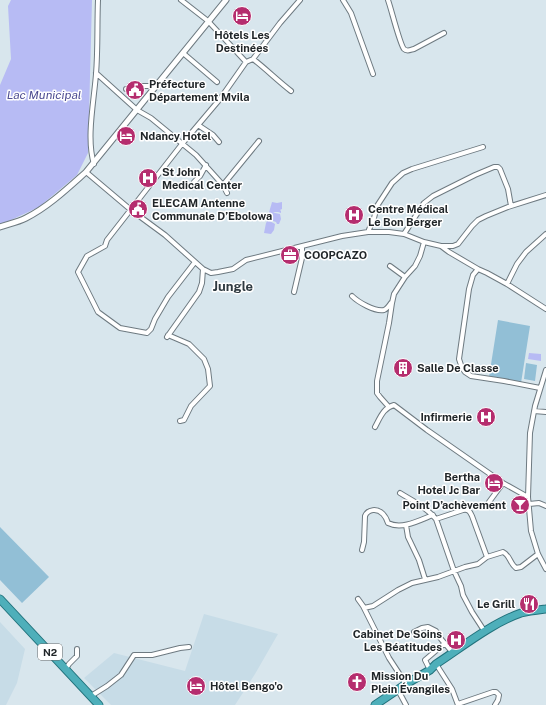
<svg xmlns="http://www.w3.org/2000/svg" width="546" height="705" viewBox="0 0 546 705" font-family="'Public Sans',sans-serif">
  <rect width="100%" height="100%" fill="#d8e6ed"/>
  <path fill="#c7dce7" d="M204,614L278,634L255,674L235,705H111L84,678L114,653L185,671Z
    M0,622L25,649L17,683L6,705H0Z"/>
  <path fill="#92bfd6" d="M498,320L530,326L521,383L489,377Z
    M526,363L537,365L535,381L524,379Z
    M0,527L49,577L22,603L0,580Z"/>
  <path fill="#b7bbf4" d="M11,0H92L88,153L77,175L39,207L11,220L0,224V85L11,59L8,6Z
    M272,202L277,203L282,202V209L280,210L281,211V213L278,212H273L275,213L280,214L281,219L279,224H277L276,222L273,221L272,219L268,218C268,215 271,206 272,202Z
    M268,220L275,224L274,230L271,234L264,233L266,223Z
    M529,353L541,354V361L528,359Z"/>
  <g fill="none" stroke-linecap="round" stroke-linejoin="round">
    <defs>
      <path id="minor" d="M181,0L208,21L246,62
        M343,0L351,13L373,74
        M388,0C391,8 400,45 404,49C407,52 410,50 414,49L444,33
        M183,53L217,82
        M253,59C266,69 278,81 291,91
        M96,73L137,110L151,118L196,155L223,185L227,193
        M126,89H131L139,86H156
        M198,125L213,135L219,142
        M94,164C86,139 94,101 96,74C98,50 97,25 98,0
        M86,172L131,210L165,235L203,269L211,273L218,272L233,269L246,260L342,236L368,232H389L404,234L424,242L441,246L449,252L478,269L487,273L507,284L546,309
        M194,182L200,176L206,165
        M223,185L259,141
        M368,232L374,218L377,206L392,183L403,173L412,169L483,147
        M404,234L424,203L433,196L475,175L494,167H498L500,169L508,189L511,206
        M441,246H453L458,244L472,226L478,220L486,216L508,207L546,195
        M195,262L168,297L155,319L151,329L147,333L120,328L98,312L78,272L87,256L105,246L107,240L182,144L220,99L246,62L253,59L280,23L300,0
        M390,266L405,277
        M478,269L473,275L469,289L459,359L462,368L465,372L471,376L504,381L540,388
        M507,284L517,264L526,252L546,234
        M294,292L302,258V246
        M352,296C358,302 375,312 384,310C387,309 389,306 391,303
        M168,335L189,344L204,359L208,369L210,386L191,406L184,420L180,421
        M167,337L199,292L202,283L203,269
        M546,370L535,406L530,433L528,497L531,531L538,554L546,569
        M388,406L380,397L377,393V381L389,323L392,303L394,294L405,277L415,266L420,256L424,242
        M534,411L546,412
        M375,427C380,418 383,408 394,405L427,430L503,483L528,497
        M400,493C413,501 426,507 436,519L454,571L461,586L463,595L472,612L485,632
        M489,502L503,483
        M529,504L539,503L546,506
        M436,519L463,510C469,509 470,512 472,516L487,557
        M406,525L408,537L419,560L425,579
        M362,550L364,542L365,516C368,509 377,508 383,514C385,516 387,520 388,523C402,530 420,520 433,515
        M358,599L363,606L389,658L406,684
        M364,608L373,606L398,590L412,583L438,577L465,567L478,564L487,557L503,552C510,555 510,564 516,568L521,567L538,554
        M414,632L422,628L428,627L436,631L441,639L453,653
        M436,664L452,689L458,705
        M66,669L69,664L77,656V649
        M430,670L425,660L445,643
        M398,690L406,705
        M91,696L107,686L121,675L134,655H152L180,648L189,647
        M458,704L493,692H496L499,695L498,700L495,705"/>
      <path id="tertiary" d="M0,227C9,224 18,222 26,218C48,207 68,188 86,172L226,0"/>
      <path id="trunk" d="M0,599L99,705
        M375,705L406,684L430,670L436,664C462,647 492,623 521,613C529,611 538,610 546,609"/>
    </defs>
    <use href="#minor" stroke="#6e7a81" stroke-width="6"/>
    <use href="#tertiary" stroke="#6e7a81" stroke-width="7"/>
    <use href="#trunk" stroke="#22727c" stroke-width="9"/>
    <use href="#minor" stroke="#fff" stroke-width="4"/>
    <use href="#tertiary" stroke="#fff" stroke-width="5"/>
    <use href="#trunk" stroke="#4eafba" stroke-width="7"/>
  </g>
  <defs>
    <symbol id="hotel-disc" viewBox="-11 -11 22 22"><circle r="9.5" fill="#b52d6e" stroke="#fff"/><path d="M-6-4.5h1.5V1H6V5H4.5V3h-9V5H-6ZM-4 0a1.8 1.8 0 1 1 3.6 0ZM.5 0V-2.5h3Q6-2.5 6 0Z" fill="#fff"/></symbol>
    <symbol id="civic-disc" viewBox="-11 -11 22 22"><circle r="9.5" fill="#b52d6e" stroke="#fff"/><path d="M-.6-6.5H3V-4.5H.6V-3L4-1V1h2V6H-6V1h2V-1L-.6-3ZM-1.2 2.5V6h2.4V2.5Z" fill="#fff"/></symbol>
    <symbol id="hospital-disc" viewBox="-11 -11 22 22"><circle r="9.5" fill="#b52d6e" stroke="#fff"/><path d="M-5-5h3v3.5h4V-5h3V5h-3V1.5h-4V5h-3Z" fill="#fff"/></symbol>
    <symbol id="office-disc" viewBox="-11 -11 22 22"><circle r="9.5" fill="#b52d6e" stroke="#fff"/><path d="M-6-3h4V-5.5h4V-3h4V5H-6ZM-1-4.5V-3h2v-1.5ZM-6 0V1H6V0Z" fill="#fff"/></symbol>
    <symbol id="building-disc" viewBox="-11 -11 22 22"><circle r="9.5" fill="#b52d6e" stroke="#fff"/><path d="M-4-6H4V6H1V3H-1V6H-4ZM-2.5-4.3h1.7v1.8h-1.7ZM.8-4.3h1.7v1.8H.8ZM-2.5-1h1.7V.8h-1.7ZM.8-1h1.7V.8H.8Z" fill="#fff"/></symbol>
    <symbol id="bar-disc" viewBox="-11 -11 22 22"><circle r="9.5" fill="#b52d6e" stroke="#fff"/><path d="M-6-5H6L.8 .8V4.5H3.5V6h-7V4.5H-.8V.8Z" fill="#fff"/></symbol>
    <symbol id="restaurant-disc" viewBox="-11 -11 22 22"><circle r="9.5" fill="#b52d6e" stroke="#fff"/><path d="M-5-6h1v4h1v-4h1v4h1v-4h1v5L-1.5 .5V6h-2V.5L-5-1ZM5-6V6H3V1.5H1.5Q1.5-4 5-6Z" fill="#fff"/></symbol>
    <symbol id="church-disc" viewBox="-11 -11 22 22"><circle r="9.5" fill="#b52d6e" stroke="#fff"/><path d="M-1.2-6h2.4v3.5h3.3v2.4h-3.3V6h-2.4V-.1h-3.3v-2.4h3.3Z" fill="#fff"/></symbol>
  </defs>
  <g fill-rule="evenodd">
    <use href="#hotel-disc" x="231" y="5" width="22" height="22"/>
    <use href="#civic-disc" x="124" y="79" width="22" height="22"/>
    <use href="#hotel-disc" x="115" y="125" width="22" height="22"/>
    <use href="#hospital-disc" x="137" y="167" width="22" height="22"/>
    <use href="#civic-disc" x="127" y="198" width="22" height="22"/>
    <use href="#hospital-disc" x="343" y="204" width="22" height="22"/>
    <use href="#office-disc" x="279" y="244" width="22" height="22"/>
    <use href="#building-disc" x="392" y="357" width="22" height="22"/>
    <use href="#hospital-disc" x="475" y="406" width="22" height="22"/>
    <use href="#hotel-disc" x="483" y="472" width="22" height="22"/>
    <use href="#bar-disc" x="509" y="494" width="22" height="22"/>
    <use href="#restaurant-disc" x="518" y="593" width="22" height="22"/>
    <use href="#hospital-disc" x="445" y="629" width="22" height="22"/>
    <use href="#church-disc" x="346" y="671" width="22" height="22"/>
    <use href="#hotel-disc" x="185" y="675" width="22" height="22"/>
  </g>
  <g text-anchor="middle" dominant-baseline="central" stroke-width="3" stroke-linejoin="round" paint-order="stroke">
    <rect fill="#fff" stroke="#646769" stroke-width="1" x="38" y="644" width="24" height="16" rx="3"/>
    <g font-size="10" font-weight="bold" fill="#212629">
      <text x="50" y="652">N2</text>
    </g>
    <g font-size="11" font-weight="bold" fill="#212629" stroke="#fff" text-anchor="start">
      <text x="242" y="35" text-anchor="middle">Hôtels Les<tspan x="242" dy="13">Destinées</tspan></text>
      <text x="149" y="84">Préfecture<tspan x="149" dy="13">Département Mvila</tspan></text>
      <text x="140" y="136">Ndancy Hotel</text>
      <text x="162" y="172">St John<tspan x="162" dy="13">Medical Center</tspan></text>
      <text x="152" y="203">ELECAM Antenne<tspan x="152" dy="13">Communale D’Ebolowa</tspan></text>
      <text x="368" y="209">Centre Médical<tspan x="368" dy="13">Le Bon Berger</tspan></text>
      <text x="304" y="255">COOPCAZO</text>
      <text x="417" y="368">Salle De Classe</text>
      <text x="472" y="417" text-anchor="end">Infirmerie</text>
      <text x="480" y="477" text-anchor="end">Bertha<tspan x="480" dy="13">Hotel Jc Bar</tspan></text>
      <text x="506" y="505" text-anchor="end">Point D’achèvement</text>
      <text x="515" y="604" text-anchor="end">Le Grill</text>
      <text x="442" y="634" text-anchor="end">Cabinet De Soins<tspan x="442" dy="13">Les Béatitudes</tspan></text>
      <text x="371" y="676">Mission Du<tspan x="371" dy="13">Plein Évangiles</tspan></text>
      <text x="210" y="686">Hôtel Bengo'o</text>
    </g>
    <g font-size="12" font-style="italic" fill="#4e4d92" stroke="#fff">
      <text x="44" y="95">Lac Municipal</text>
    </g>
    <g font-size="13" font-weight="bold" fill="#2f3a40" stroke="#fff">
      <text x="233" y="286">Jungle</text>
    </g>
  </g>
</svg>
